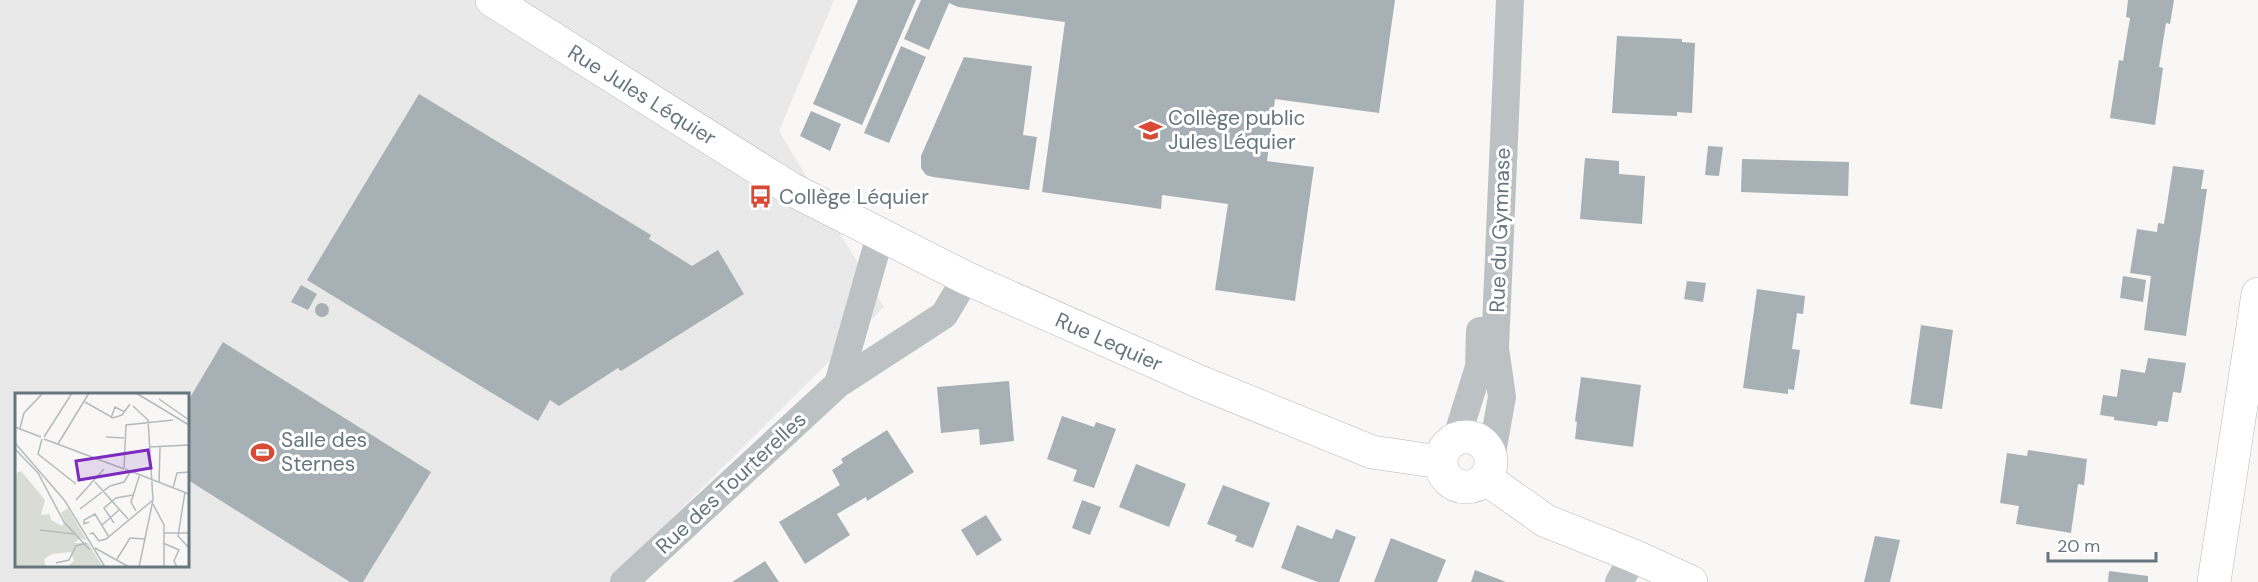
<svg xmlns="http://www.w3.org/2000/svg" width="2258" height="582" viewBox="0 0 2258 582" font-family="'DM Sans',sans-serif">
  <rect width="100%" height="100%" fill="#f8f7f5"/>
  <path fill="#e8e9e8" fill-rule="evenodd" d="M0,0H834L779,131L884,307L664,526L632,582H0ZM16,394H188V566H16Z"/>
  <path fill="#a7b0b4" d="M858,0H916L862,125L813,104Z
    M921,0H1395L1379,113L1275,99L1267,161L1314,167L1295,301L1215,290L1228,204L1162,195L1161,209L1042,192L1065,22L958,7L949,3L929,50L904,39Z
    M2128,0H2174L2170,24L2166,23L2159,67L2163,68L2155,125L2110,118L2119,60L2123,61L2126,42L2130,18L2126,17Z
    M1617,36L1682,39V42L1695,43L1692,113L1677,112V116L1612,113Z
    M901,46L926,57L889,143L864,133Z
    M964,57L1032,66L1023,135L1037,137L1029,190L933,177L926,175L921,168V156Z
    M419,94L651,235L649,239L692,266L718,250L744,294L621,371L618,368L559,406L550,400L538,421L307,280Z
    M811,111L841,124L830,151L800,136Z
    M1708,146L1723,147L1719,176L1705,175Z
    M1585,158L1619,161V174L1645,176L1642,224L1580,219Z
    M1742,159L1849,162L1848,196L1741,192Z
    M2173,166L2204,170L2201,189H2207L2186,336L2144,330L2151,276L2130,273L2137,229L2157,232L2158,223L2164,224Z
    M2123,276L2146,280L2143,302L2120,298Z
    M1687,281L1706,283L1703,302L1684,299Z
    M301,285L317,294L308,310L291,302Z
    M1757,289L1805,296L1803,314L1797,313L1792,349L1800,350L1794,390L1788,389V394L1743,388Z
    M315 310a7 7 0 1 1 14 0a7 7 0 1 1-14 0Z
    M1921,325L1953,330L1942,409L1910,404Z
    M223,342L431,472L363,582H350L188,480V401Z
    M2148,358L2186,363L2181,393L2173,392L2168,422L2158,421L2157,426L2114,420V417L2100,415L2103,395L2117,397L2121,369L2145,373Z
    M1581,377L1641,385L1633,447L1575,439L1577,422L1575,421Z
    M1009,381L1014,441L980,445L979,429L941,433L937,387Z
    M1062,416L1094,427L1096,422L1116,429L1094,488L1073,481L1077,470L1047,459Z
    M887,430L914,472L867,501L866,497L837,514L850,535L805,564L779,522L840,485L832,470L843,463L841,459Z
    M2028,450L2087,459L2084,485L2078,484L2071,533L2016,524L2019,506L2000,503L2007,453L2027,456Z
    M1136,464L1186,484L1169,527L1119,507Z
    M1223,485L1270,503L1253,548L1235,541L1237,536L1207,524Z
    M1082,500L1101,507L1090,535L1072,528Z
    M986,515L1002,540L977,556L961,530Z
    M1297,525L1332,539L1336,529L1356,537L1339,582H1318L1281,568Z
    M1875,536L1900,540L1890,582H1864Z
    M1391,538L1446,560L1437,582H1374Z
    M765,561L779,582H732Z
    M1475,570L1506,582H1471Z
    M2109,571L2148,576V582H2108Z"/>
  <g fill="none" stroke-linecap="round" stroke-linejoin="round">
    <defs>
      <path id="secondary" d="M492,0L791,189L966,278L1200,382L1372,452L1440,462
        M1441 462a25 25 0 1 1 50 0a25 25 0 1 1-50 0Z
        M1485,478L1546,521L1634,556L1691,582
        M2214,582L2258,294"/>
    </defs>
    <use href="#secondary" stroke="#b1b8bb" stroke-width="34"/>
    <path stroke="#bcc2c4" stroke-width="28" d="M880,236L838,384L944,315L966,278
      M1457,437L1479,367L1480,331
      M1491,458L1502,397L1495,348L1510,0
      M624,582L838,384
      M1619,582L1634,556"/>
    <use href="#secondary" stroke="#fff" stroke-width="33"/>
  </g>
  <defs>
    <symbol id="school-bare" viewBox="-9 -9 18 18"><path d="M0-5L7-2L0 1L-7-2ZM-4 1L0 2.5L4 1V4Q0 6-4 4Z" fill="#d74a35" stroke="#fff" stroke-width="2.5" paint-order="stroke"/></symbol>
    <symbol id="bus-bare" viewBox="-9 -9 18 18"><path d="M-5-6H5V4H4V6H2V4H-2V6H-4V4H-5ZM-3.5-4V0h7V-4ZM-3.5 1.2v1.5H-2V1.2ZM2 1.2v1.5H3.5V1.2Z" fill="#d74a35" stroke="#fff" stroke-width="2.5" paint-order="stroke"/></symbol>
    <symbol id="stadium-bare" viewBox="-9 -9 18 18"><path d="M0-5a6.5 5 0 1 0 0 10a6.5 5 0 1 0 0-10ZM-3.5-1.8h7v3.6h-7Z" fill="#d74a35" stroke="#fff" stroke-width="2.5" paint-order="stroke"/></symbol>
  </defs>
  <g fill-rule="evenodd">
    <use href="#school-bare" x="1134" y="114" width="33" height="33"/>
    <use href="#bus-bare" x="744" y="180" width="33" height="33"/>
    <use href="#stadium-bare" x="246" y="436" width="33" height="33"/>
  </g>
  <g text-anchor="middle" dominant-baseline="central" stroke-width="6" stroke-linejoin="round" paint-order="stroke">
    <g font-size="21" fill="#65767e" stroke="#fff">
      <text transform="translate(642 95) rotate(32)">Rue Jules Léquier</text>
      <text transform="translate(1500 230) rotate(-88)">Rue du Gymnase</text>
      <text transform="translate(1109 342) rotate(24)">Rue Lequier</text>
      <text transform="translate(731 483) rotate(-43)">Rue des Tourterelles</text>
    </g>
    <g font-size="21" fill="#65767e" stroke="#fff" text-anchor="start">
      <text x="1168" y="118">Collège public<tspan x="1168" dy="24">Jules Léquier</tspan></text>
      <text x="779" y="197">Collège Léquier</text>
      <text x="281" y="440">Salle des<tspan x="281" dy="24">Sternes</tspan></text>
    </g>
  </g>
  <g transform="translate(15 393)">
    <rect width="174" height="174" fill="#f8f7f5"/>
    <path d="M6,78L30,107L26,122L35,121L36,127L47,133L50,129L46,120L53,115L72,148L66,145L59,150H73L88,174H52L59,168L56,159L37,161L29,166L31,174H0V81Z" fill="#d8dcd4"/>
    <path fill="none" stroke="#b4bbbe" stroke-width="1.5" d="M121,0L174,32M144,6L174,27M70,9L98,25L107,22L115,11M118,13L133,27L138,107L124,174M96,25L100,14L110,19M0,34L26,44M5,35L9,20L28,0M29,44L57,0M91,44L109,45M27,46L23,61L61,91M29,46L109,76M0,50L50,108L90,174M43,51L74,0M134,54L174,52M0,56L23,80L49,129L75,157M109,75L111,32L158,27M110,76L174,101M80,89L113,126M144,90L145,54M158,95L162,80L174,79M170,99L163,143L174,155M61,107L89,76M138,111L149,132V174M65,116L95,93L109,89L116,78M121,118L116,109L125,81M74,129L69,131V127L80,121L94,144M99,130L89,115L101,105L118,102M87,132L104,117M25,137L59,141M149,140H174M75,141L78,140L84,148L91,146L138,107M148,150L164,157L159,168L162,174M80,155L114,174M102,166L115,145L131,146M41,170L54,167L61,153L71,150"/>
    <path fill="#7b2cbf" fill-opacity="0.15" stroke="#7b2cbf" stroke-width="3" d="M133,57L136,75L64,87L61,68Z"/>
    <rect width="174" height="174" fill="none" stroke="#65767e" stroke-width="3"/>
  </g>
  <path d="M2048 552v9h108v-9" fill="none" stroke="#65767e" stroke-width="3"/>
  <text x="2057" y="552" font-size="18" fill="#65767e" stroke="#ffffff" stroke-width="4.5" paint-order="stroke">20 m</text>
</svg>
